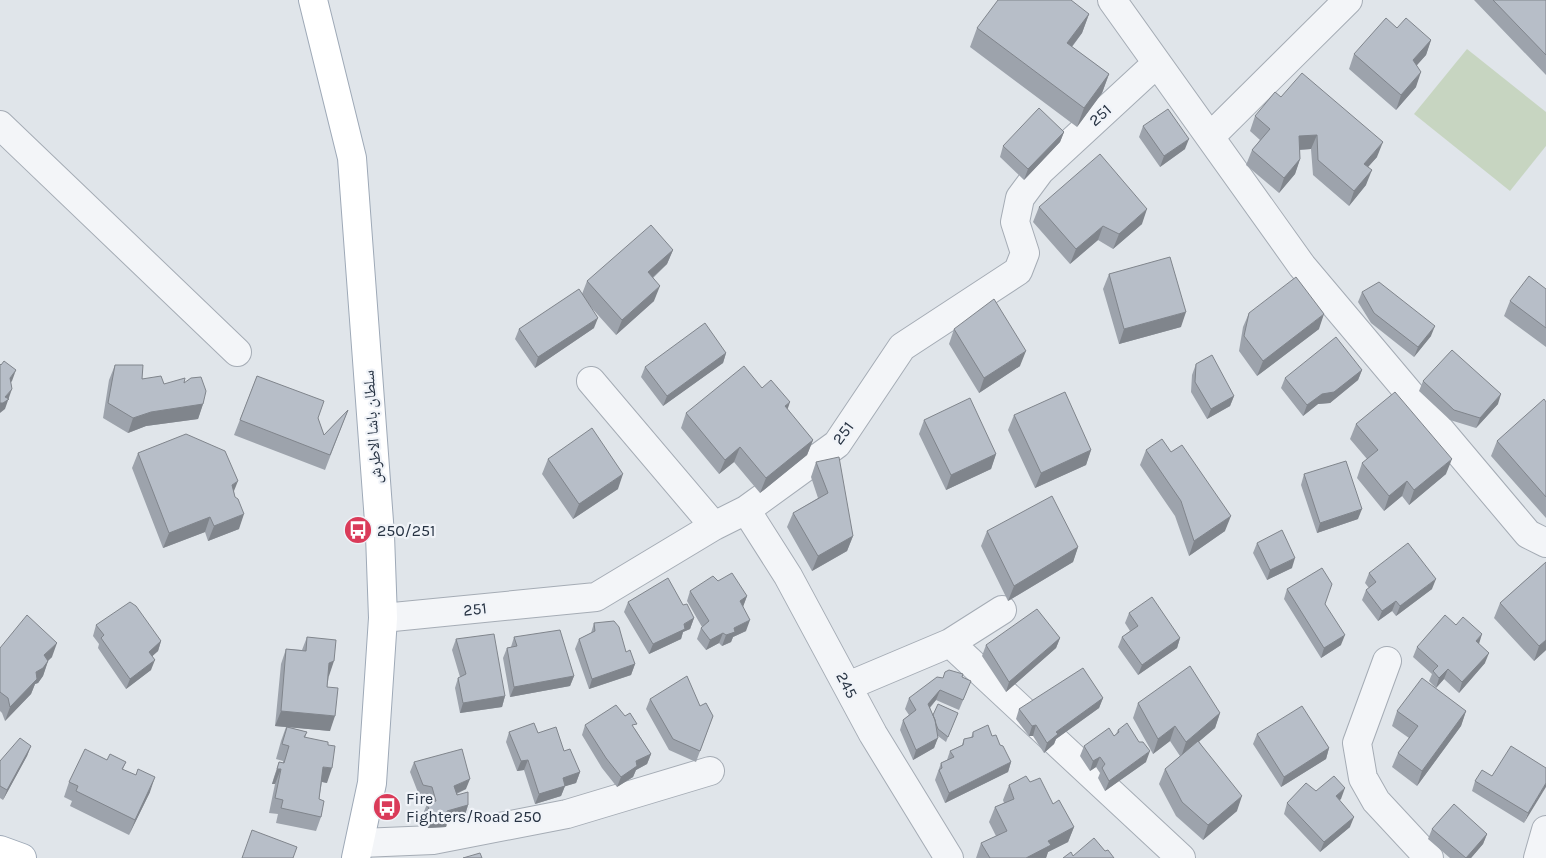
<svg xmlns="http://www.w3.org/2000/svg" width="1546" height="858" viewBox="0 0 1546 858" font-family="Karla,'Noto Naskh Arabic',sans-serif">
  <rect width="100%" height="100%" fill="#e0e5ea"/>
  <path fill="#c7d5c1" d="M1467,49L1546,112V146L1510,191L1414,114Z"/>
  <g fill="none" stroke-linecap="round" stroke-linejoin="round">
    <defs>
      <path id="minor" d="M1112,0L1302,266L1528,534L1546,543
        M0,125L237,352
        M1210,137L1348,0
        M591,381L714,526
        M746,510L788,576L873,734L949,858
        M383,618L596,597L714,526L746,510L837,444L902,347L1018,271L1025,253L1015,222L1020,198L1040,171L1157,63
        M950,643L1181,858
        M1387,661L1357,743L1363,778L1376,801L1429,858
        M848,686L950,643L1002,610
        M361,843L433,840L567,814L710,771
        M1538,858L1546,830"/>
      <path id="major" d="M313,0L352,158L380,535L383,618L372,783L356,858
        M0,850L22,858"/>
    </defs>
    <use href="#minor" stroke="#a5acb5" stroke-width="30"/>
    <use href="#major" stroke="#9ea9b7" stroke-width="30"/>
    <use href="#minor" stroke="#f3f5f8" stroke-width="28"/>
    <use href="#major" stroke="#fff" stroke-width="28"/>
  </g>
  <path fill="#9da3ac" d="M1474,0H1546V75Z
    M1089,14L1082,33L1072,47L1109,74L1102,93L1077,127L970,47L977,28Z
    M1397,28L1431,40L1426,55L1417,65L1416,87L1396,110L1349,69L1354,54Z
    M1281,97L1377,157L1368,167L1366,185L1349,206L1313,175L1311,149L1300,150V159L1295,174L1279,193L1246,165L1252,150L1260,140L1250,131L1255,116Z
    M1143,126L1185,149L1160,167L1139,137Z
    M1064,132L1060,142L1024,180L1000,157L1003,146Z
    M1039,207L1142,224L1113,249L1098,240L1070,264L1033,222Z
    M673,250L667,264L653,278L654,301L616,335L589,305L594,328L535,368L515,339L519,329L582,294L587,281Z
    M1109,274L1181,327L1119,344L1103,289Z
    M1546,289V347L1504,316L1510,301Z
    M1362,292L1431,336L1414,357L1371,323L1358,302Z
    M1249,313L1319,329L1257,376L1239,351L1243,327Z
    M954,329L1020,366L979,393L949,344Z
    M726,353L723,363L663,406L641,377L645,367Z
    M1196,364L1234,396L1230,406L1207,419L1191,392L1192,375Z
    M115,365L142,379L164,384L184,383L203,404L198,419L146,426L128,433L103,418L109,380Z
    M1362,370L1358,380L1330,403L1318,404L1303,416L1281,388L1285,378Z
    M257,376L318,418L324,435L348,410L325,470L234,435Z
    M1423,381L1498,404L1476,428L1450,420L1419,391Z
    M762,388L787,410L813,440L807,455L760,493L734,462L719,474L681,428L686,413Z
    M1546,402V518L1491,456L1497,441Z
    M1014,415L1091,450L1086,465L1035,488L1008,430Z
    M924,420L996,454L991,469L946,490L919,434Z
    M1356,424L1446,474L1409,505L1402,496L1384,511L1357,478L1362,463L1367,459L1350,439Z
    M1146,450L1225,531L1189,556L1175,516L1140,465Z
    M138,453L234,492L239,529L208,541L205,532L163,548L132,468Z
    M548,459L618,489L573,519L542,474Z
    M816,462L853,536L847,551L812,571L787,527L793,513L818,498L811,477Z
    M1304,474L1358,519L1317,533L1301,485Z
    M987,531L1078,547L1073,562L1008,601L981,546Z
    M1257,543L1292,568L1267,580L1253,553Z
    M1546,562V650L1534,661L1494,618L1500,603Z
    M1369,573L1432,589L1396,616L1392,611L1378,621L1362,600L1366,590L1369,588L1365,583Z
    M718,581L747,596L743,606L746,631L733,637L731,642L722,646L719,643L706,650L697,639L701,628L702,627L687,601L690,591Z
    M1287,589L1325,604L1341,645L1321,658L1284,599Z
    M628,602L683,605L694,618L690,629L683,632L681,639L649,654L624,612Z
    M1129,613L1180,638L1177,648L1138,675L1118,647L1122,637L1130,631L1125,623Z
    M594,623L626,652L635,664L631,675L589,689L575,649L579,639L591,633Z
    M96,625L161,641L158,651L152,656L151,670L126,689L98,648L99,644L93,636Z
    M1456,625L1479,644L1485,663L1459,693L1444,679L1436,688L1429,681L1432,674L1413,657L1417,647Z
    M307,637L329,676L327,687L330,731L288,727L307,732L305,738L327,783L322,782L319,799L321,817L316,831L276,823L278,814L269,813L275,784H272L274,777L279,762L283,763V761L276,759L281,741L286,727L275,726L281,664L286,649L302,650Z
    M514,637L574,676L570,686L510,697L503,658L507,648L511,647Z
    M1060,638L1056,648L1006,692L982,656L986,645Z
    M456,639L505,696L502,707L460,713L455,688L458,678L460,677L452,650Z
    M0,648L52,657L48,661L43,676L38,683L35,684L31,694L5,721L2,713L0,711Z
    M962,677L967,691L959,710L936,700L930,708L933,715L958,713L946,742L938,736L934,748L913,760L900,730L903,720L909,715L905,709L909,698L943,678Z
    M1103,698L1099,708L1056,739L1054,744L1044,753L1033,736H1029L1016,719L1019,709Z
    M650,699L700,706L713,716L696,762L669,750L646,709Z
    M1138,703L1220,713L1215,728L1199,741L1237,811L1203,840L1176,816L1159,784L1165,769L1180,756L1170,741L1153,754L1133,718Z
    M1397,711H1466L1461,726L1417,786L1392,767L1398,753L1409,738L1392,726Z
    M585,725L635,729L651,754L647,764L636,770L633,777L617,787L602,768L582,735Z
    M1118,730L1146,762L1105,791L1098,778L1100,773L1096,767L1090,771L1080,756L1084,746L1114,736L1116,734Z
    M509,732L538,733L564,751L580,772L576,783L565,786L561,796L535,804L524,770L517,771L506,742Z
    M973,732L992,736L1000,745L1011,762L1008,772L945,803L935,780L941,763L947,760L950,751L962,745L964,739L971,738Z
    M1257,734L1329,748L1326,759L1281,787L1253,744Z
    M31,746L27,756L3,800L0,798V761Z
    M107,760L126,762L123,769L150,792L129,835L70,806L72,801L64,797L69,782Z
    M414,762L466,789L457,794L468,805L465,815L448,820L446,827L428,828L423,814L427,804L430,803L428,797L419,795L410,772Z
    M1546,768L1524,823L1472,791L1475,781Z
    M1030,782L1053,804L1074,827L1068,842L1048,852L1046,858H976L981,843L996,836L989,822L995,807L1004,803L1003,800L1009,785Z
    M1316,791L1341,799L1339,800L1350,827L1320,852L1284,814L1287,803Z
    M1432,829L1487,834L1483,844L1471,858H1450L1428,839Z"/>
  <path fill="#80858c" d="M1089,14L1082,33L1060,62L1067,43Z
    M1431,40L1426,55L1408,75L1413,60Z
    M1421,72L1416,87L1396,110L1401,95Z
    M1109,74L1102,93L1077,127L1084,108Z
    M1064,132L1060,142L1024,180L1028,169Z
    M1317,135L1311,149L1294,150L1299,136Z
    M1189,139L1185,149L1160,167L1164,156Z
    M1383,142L1377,157L1358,178L1364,164Z
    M1300,159L1295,174L1279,193L1284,178Z
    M1372,170L1366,185L1349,206L1354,191Z
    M1147,209L1142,224L1113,249L1119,234Z
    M1103,226L1098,240L1070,264L1076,249Z
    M673,250L667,264L642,287L648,272Z
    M660,286L654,301L616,335L622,320Z
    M1186,312L1181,327L1119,344L1124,329Z
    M1324,314L1319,329L1257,376L1263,361Z
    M598,318L594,328L535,368L538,357Z
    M1435,326L1431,336L1414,357L1418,347Z
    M1026,351L1020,366L979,393L984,378Z
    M726,353L723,363L663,406L667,396Z
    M16,370L12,381L6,388L10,378Z
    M1362,370L1358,380L1330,403L1318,404L1303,416L1307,405L1322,394Z
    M12,389L5,409L0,413V403Z
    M1501,394L1498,404L1476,428L1480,418Z
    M1234,396L1230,406L1207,419L1211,409Z
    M790,402L785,417V406Z
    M203,404L198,419L146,426L128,433L133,418L151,412Z
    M813,440L807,455L760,493L766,478Z
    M740,447L734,462L719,474L725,460Z
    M1091,450L1086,465L1035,488L1041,473Z
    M996,454L991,469L946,490L951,475Z
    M1452,459L1446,474L1409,505L1414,490Z
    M623,474L618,489L573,519L579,504Z
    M238,481L232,496V485Z
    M1407,481L1402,496L1384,511L1389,496Z
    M1362,509L1358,519L1317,533L1320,523Z
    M244,514L239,529L208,541L214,526Z
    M1231,516L1225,531L1189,556L1194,541Z
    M210,517L205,532L163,548L169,533Z
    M853,536L847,551L812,571L818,556Z
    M1078,547L1073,562L1008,601L1014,586Z
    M1295,558L1292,568L1267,580L1270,570Z
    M1436,579L1432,589L1396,616L1400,606Z
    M747,596L743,607L740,601Z
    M1396,601L1392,611L1378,621L1382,611Z
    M694,618L690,629L683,632L681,639L649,654L653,644Z
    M750,620L746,631L733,637L731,642L722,646L726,635L734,628Z
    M723,633L719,643L706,650L710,640Z
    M1482,634L1479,644L1476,641Z
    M1345,635L1341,645L1321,658L1324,648Z
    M1060,638L1056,648L1006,692L1009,682Z
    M1180,638L1177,648L1138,675L1142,665Z
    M1546,640V650L1534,661L1539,646Z
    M161,641L158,651L146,662L149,652Z
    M57,643L52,657L38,670L44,655Z
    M1489,653L1485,663L1459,693L1462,682Z
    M155,660L151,670L126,689L130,679Z
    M48,661L43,676L38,683L35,684L31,694L5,721L10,707L36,672Z
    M334,661L329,676L324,678L329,663Z
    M635,664L631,675L589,689L592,679Z
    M1448,669L1444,679L1436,688L1439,678Z
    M574,676L570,686L510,697L514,687Z
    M940,690L936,700L924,714L928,704Z
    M505,696L502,707L460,713L463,703Z
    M1103,698L1099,708L1056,739L1054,744L1044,753L1047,743L1056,732Z
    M281,711L335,716L330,731L275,726Z
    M1466,711L1461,726L1417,786L1422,771Z
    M1220,713L1215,728L1181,757L1186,742Z
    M1036,725L1033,736H1029L1032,726Z
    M1175,726L1170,741L1153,754L1158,739Z
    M938,738L934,748L913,760L916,750Z
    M31,746L27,756L3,800L7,790Z
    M1329,748L1326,759L1281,787L1284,777Z
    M1150,751L1146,762L1105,791L1109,781Z
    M651,754L647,764L636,770L633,777L617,787L621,777L636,761Z
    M1100,757L1096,767L1090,771L1093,761Z
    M528,760L524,770L517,771L521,761Z
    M1011,762L1008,772L945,803L949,793Z
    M323,767L332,768L327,783L318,781Z
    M277,769H281L275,784H272Z
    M580,772L576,783L563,787L565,786L561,796L535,804L539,794L563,778Z
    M155,777L150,792L129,835L135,820Z
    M470,779L466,789L450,796L454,786Z
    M1546,783V787L1524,823L1528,813Z
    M1345,788L1341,799L1332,806L1336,796Z
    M1242,796L1237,811L1203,840L1208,825Z
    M468,805L465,815L448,820L446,827L428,828L432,818L447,811Z
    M1354,817L1350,827L1320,852L1324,842Z
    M1074,827L1068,842L1048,852L1046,858H1026L1048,841Z
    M1487,834L1483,844L1471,858H1466Z"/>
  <path fill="#b7bec8" stroke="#80858c" d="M998,0H1071L1089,14L1067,43L1109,74L1084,108L977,28Z
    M1493,0H1546V55Z
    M1386,18L1397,28L1406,18L1431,40L1413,60L1421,72L1401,95L1354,54Z
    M1302,73L1383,142L1364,164L1372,170L1354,191L1318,160L1317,135L1299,136L1300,159L1284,178L1252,150L1270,129L1255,116L1275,92L1281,97Z
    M1039,108L1064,132L1028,169L1003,146Z
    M1168,109L1189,139L1164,156L1143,126Z
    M1100,154L1147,209L1119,234L1103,226L1076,249L1039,207Z
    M651,225L673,250L648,272L660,286L622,320L587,281Z
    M1170,257L1186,312L1124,329L1109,274Z
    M1529,276L1546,289V328L1510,301Z
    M1296,277L1324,314L1263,361L1244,336L1249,313Z
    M1379,282L1435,326L1418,347L1374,313L1362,292Z
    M579,289L598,318L538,357L519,329Z
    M994,299L1026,351L984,378L954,329Z
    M705,323L726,353L667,396L645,367Z
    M1336,337L1362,370L1334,392L1322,394L1307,405L1285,378Z
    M1452,350L1501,394L1480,418L1454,410L1423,381Z
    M1212,355L1234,396L1211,409L1195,382L1196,364Z
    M4,361L16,370L10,378L12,389L5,397L9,399L3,403H0V364L1,365Z
    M115,365H143L142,379L161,376L164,384L185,378L184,383L191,378L201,377L206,391L203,404L151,412L133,418L108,403Z
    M744,366L762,388L771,380L790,402L785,406L813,440L766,478L740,447L725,460L686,413Z
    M257,376L324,401L318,418L324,435L348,410L330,455L240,420Z
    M1065,392L1091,450L1041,473L1014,415Z
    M1395,392L1452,459L1414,490L1407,481L1389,496L1362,463L1378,450L1356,424Z
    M970,398L996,454L951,475L924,420Z
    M1544,399L1546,402V497L1497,441Z
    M592,428L623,474L579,504L548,459Z
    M186,434L225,451L238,481L232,485L235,497L238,499L244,514L214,526L210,517L169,533L138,453Z
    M1162,439L1171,452L1182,445L1231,516L1194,541L1181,501L1146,450Z
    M839,457L853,536L818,556L793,513L828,493L816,462Z
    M1346,461L1362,509L1320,523L1304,474Z
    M1052,496L1078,547L1014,586L987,531Z
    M1282,530L1295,558L1270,570L1257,543Z
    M1408,543L1436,579L1400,606L1396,601L1382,611L1366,590L1376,582L1369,573Z
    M1546,562V640L1539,646L1500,603Z
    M1322,568L1332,584L1325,604L1345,635L1324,648L1287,589Z
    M732,573L747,596L740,601L750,620L734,628L735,632L726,635L723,633L710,640L701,628L709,621L690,591L713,576L718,581Z
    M668,578L683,605L687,604L694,618L684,624L685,629L653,644L628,602Z
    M1152,597L1180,638L1142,665L1122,637L1138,626L1129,613Z
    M130,602L136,606L161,641L149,652L155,660L130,679L101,638L104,635L96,625Z
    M1037,609L1060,638L1009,682L986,645Z
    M27,615L57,643L44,655L48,661L43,668L36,672L37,679L10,707L8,698L0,692V648Z
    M1445,615L1456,625L1463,617L1482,634L1476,641L1489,653L1462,682L1448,669L1439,678L1433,671L1438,666L1417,647Z
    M614,621L619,627L626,652L630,650L635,664L592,679L579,639L595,631L594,623Z
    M560,630L574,676L514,687L507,648L517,646L514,637Z
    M494,634L505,696L463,703L458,678L466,674L456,639Z
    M307,637L336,640L334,661L329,663L327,687L338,688L335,716L281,711L286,649L306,651Z
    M1190,666L1220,713L1186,742L1175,726L1158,739L1138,703Z
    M1083,668L1103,698L1056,732L1058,734L1047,743L1036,725L1032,726L1019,709Z
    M949,670L963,674L962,677L971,681L963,700L940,690L928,704L935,720L938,738L916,750L903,720L916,710L909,698L937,677L943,678L945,672Z
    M687,676L700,706L706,703L713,716L700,751L673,739L650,699Z
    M1422,678L1466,711L1422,771L1398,753L1418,726L1397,711Z
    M938,704L958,713L948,737L938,729L936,724L935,720L933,715Z
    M616,705L625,716L630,713L637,724L632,725L651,754L636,761L637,766L621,777L606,758L585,725Z
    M1302,706L1329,748L1284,777L1257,734Z
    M534,723L538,733L556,727L564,751L570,749L580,772L563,778L565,786L539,794L528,760L521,761L509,732Z
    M1127,723L1139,742H1143L1150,751L1109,781L1102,768L1105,764L1100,757L1093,761L1084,746L1109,728L1114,736L1119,732L1118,730Z
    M988,725L992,736L996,735L1000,745L1003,746L1011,762L949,793L939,770L942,768L941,763L954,757L950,751L963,745L964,739L973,737V732Z
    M287,727L307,732L304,737L328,742V745L335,746L332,768L323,767L319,799L324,801L321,817L281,808L283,800L275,798L281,769H277L279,762L284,763L289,746L282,744Z
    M20,738L31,746L7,790L0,786V761Z
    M1198,741L1242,796L1208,825L1182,802L1165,769Z
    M1511,746L1546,768V783L1528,813L1475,781L1482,770L1492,776Z
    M85,749L107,760L110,754L126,762L122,769L136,775L138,769L155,777L135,820L76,791L78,786L69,782Z
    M462,749L470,779L454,786L457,795L468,792V805L447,811L449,817L432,818L427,804L436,801L432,787L423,785L414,762Z
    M1026,776L1030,782L1040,778L1053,804L1059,800L1074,827L1048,841L1051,845L1026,858H990L981,843L1007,831L995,807L1014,799L1009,785Z
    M1334,776L1345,788L1336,796L1354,817L1324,842L1287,803L1306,783L1316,791Z
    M1454,804L1487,834L1466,858L1432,829Z
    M252,830L297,847L293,858H242Z
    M1094,838L1105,851L1108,850L1114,858H1063L1071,852L1073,856Z
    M480,853L482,858H463Z"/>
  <defs>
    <symbol id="bus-disc" viewBox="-11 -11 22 22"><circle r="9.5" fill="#da3b59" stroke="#f0f3f8"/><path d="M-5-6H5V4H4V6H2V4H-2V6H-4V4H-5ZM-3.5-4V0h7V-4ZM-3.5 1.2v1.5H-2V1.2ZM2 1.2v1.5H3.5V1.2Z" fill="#fff"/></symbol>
  </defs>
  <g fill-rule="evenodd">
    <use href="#bus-disc" x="342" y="514" width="32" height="32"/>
    <use href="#bus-disc" x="371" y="791" width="32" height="32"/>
  </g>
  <g text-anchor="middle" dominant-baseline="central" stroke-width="4.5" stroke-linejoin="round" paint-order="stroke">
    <g font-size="16" fill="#273343" stroke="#f0f3f8">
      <text transform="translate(1100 115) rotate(-42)">251</text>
      <text transform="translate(372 427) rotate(-94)">سلطان باشا الاطرش</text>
      <text transform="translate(843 433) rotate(-53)">251</text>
      <text transform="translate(475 609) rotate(-6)">251</text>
      <text transform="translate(847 685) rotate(62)">245</text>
    </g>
    <g font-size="16" fill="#273343" stroke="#f0f3f8" text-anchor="start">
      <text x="377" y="530">250/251</text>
      <text x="406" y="798">Fire<tspan x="406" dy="18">Fighters/Road 250</tspan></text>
    </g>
  </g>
</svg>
